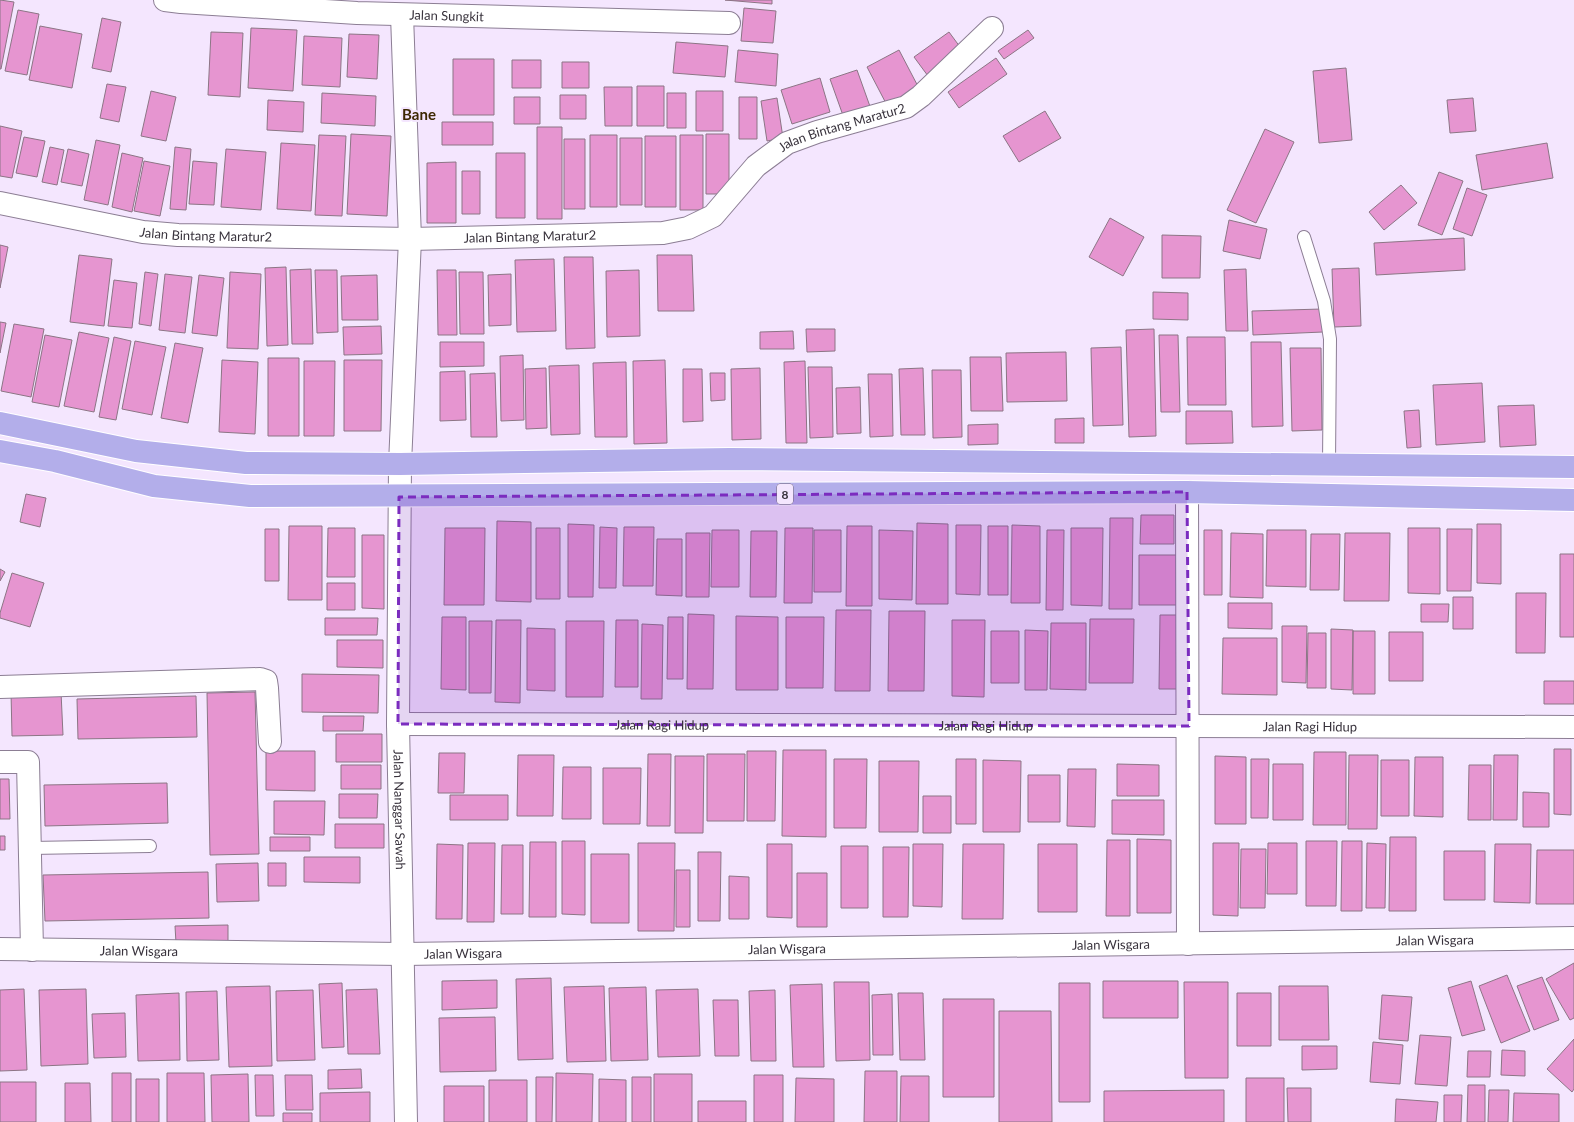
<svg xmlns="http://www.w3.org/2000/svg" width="1574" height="1122" viewBox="0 0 1574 1122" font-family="Lato,sans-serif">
  <rect width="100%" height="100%" fill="#f4e6fe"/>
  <path fill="#e695d0" stroke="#8c7585" d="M0,0L14,2L1,69H0Z
    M725,0H772V4Z
    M744,8L776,11L773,43L741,41Z
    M18,10L39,14L27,75L5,71Z
    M102,18L121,22L111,72L92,68Z
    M40,26L82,34L72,88L29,80Z
    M251,28L297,30L293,91L248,88Z
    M1028,30L1034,38L1004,59L998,51Z
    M211,32L243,33L240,97L208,95Z
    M949,32L963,51L928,76L914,57Z
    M349,34L379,35L377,79L347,77Z
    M304,36L342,38L340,87L302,85Z
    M676,42L728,46L725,77L673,73Z
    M738,50L778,54L776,86L735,82Z
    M899,50L922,94L890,111L867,67Z
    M996,58L1007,74L959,108L948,92Z
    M453,59H494V115H453Z
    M512,60H541V88H512Z
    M562,62H589V88H562Z
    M1346,68L1352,140L1319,143L1313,71Z
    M857,70L872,112L845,121L830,79Z
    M820,78L830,112L792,124L781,90Z
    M107,84L126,87L119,122L100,118Z
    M637,86H664V126H637Z
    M604,87H632V126H605Z
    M151,91L176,97L166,141L141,136Z
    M696,91H723V131H696Z
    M322,93L376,96L375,126L321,123Z
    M667,93H686V128H667Z
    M560,95H586V119H560Z
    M514,97H540V124H514Z
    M739,97H757V139H739Z
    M777,98L783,138L767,141L761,101Z
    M1473,98L1476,131L1450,133L1447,100Z
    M268,100L304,102L303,132L267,130Z
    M1045,111L1061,138L1019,162L1003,136Z
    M442,122H493V145H442Z
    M0,126L22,131L12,178L0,176Z
    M537,127H562V219H537Z
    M1265,129L1294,142L1256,223L1227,210Z
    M351,134L391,136L387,216L347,214Z
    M706,134H729V194H706Z
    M319,135L346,136L342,216L315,215Z
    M590,135H617V207H590Z
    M680,135H703V210H680Z
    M645,136H676V207H645Z
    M24,137L45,141L37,177L16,173Z
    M620,138H642V205H620Z
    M564,139H585V209H564Z
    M96,140L120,145L108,205L84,200Z
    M281,143L315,145L311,211L277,209Z
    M1547,143L1553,178L1482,190L1476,155Z
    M50,147L64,150L57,185L42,182Z
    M175,147L191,149L186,210L170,209Z
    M68,149L89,154L82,186L61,182Z
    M226,149L266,152L261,210L221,207Z
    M122,153L143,158L132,212L112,207Z
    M496,153H525V218H496Z
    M144,161L170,166L160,216L134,211Z
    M193,161L217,163L214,205L189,204Z
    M456,162V223H427V163Z
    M462,171H480V214H462Z
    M1439,172L1463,181L1442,235L1418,225Z
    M1401,185L1417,203L1384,230L1369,212Z
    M1467,188L1487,195L1472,236L1453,229Z
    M1110,218L1144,237L1123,276L1089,257Z
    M1229,220L1267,229L1260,259L1223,251Z
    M1162,235L1201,236L1200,278H1162Z
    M1464,238L1465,270L1376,275L1374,243Z
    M0,245L8,247L0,288Z
    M79,255L112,259L104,326L70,322Z
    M657,255H692L694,311H658Z
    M564,257H593L595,348L566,349Z
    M554,259L556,331L517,332L515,260Z
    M286,267L288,345L267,346L265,268Z
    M1359,268L1361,326L1334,327L1332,269Z
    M311,269L313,344H292L290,270Z
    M1246,269L1248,331H1226L1224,270Z
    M315,270H337L338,332L317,333Z
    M437,270H456L457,335H438Z
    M639,270L640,336L607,337L606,271Z
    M145,272L158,274L151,326L139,324Z
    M230,272L261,274L258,349L227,348Z
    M459,272H483L484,334H460Z
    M165,274L192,277L185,333L159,330Z
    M511,274V325L489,326L488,275Z
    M199,275L224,278L217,336L192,333Z
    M377,275L378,320H342L341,276Z
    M114,280L137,283L132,328L108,326Z
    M1153,292L1188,293V320L1153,319Z
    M1322,309L1323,332L1253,335L1252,311Z
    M0,322L6,323L0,353Z
    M14,324L44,329L31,397L1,391Z
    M381,326L382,354L344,355L343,327Z
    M806,329H835V351L807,352Z
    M1154,329L1156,436L1129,437L1126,330Z
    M793,331L794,349H760V332Z
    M79,332L109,338L94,412L64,406Z
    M45,335L72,340L59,407L32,402Z
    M1159,335H1178L1180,412H1161Z
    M114,337L131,341L116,420L99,417Z
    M1187,337H1225L1226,405H1188Z
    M135,341L166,347L152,415L122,409Z
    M440,342H484V366L440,367Z
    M1251,342H1281L1283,426L1252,427Z
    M175,343L203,348L188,423L161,418Z
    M1121,347L1123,425L1093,426L1091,348Z
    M1290,348H1321L1322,430L1292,431Z
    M1066,352L1067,401L1007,402L1006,353Z
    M523,355L524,420L501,421L500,356Z
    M970,357H1001L1003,411H971Z
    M268,358H299V436H268Z
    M222,360L258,362L255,434L219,432Z
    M344,360H382L381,431H344Z
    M665,360L667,443L634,444L633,361Z
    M304,361H335L334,436H304Z
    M805,361L807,443H786L784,362Z
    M626,362L627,437H595L593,363Z
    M579,365L580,434L551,435L549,366Z
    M808,367H832L833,437L810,438Z
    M546,368L547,428L526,429L525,369Z
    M760,368L761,439L732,440L731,369Z
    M923,368L925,435H901L899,369Z
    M683,369H702L703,421L683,422Z
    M932,370H961L962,437L933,438Z
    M465,371L466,420L440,421V372Z
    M495,373L497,437H471L470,374Z
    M710,373H725V400L711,401Z
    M868,374H892L893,436L870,437Z
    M1482,383L1485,442L1436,445L1433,385Z
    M860,387L861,433L837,434L836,388Z
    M1534,405L1536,445L1500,447L1498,406Z
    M1419,410L1421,447L1407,448L1404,411Z
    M1186,411H1232L1233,443L1186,444Z
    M1084,418V443H1055V419Z
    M998,424V444L968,445V425Z
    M26,494L46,498L40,527L20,522Z
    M1141,515H1174V544H1140Z
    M1110,518H1133L1132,609H1109Z
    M497,521L531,522V602L496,601Z
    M917,523L948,524V604H916Z
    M568,524L594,525L593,597H568Z
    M1477,524H1501V584L1477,583Z
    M956,525H981L980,595L956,594Z
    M1012,525L1040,526V603H1011Z
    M289,526H322V600H288Z
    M847,526H872V606H846Z
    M988,526H1008V595H988Z
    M600,527L617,528L616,588H599Z
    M624,527H654L653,586H623Z
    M328,528H355V577H327Z
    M445,528H485L484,605H444Z
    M536,528H560V599H536Z
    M785,528H813L812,603H784Z
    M1071,528H1103L1102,606L1071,605Z
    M1408,528H1440V594L1408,593Z
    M265,529H279V581H265Z
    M1447,529H1472L1471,591H1447Z
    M712,530H739V587H711Z
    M814,530H841V592H814Z
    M879,530L913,531L912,600L879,599Z
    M1047,530H1064L1063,610H1046Z
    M1204,530H1222V595H1204Z
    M1267,530H1306V587L1266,586Z
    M751,531H777L776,597H750Z
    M686,533H710L709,597H686Z
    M1231,533L1263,534V598L1230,597Z
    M1345,533H1390L1389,601H1344Z
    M1311,534H1340L1339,590H1310Z
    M362,535H384V609L362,608Z
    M657,539H682V596L656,595Z
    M1560,554H1574V637H1560Z
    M1139,555H1177V605H1139Z
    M0,569L5,572L0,581Z
    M12,573L44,583L30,627L0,618V613Z
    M327,583H355V610H327Z
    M1516,593H1546L1545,653H1516Z
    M1453,597H1473V629H1453Z
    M1228,603H1272V629L1228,628Z
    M1421,604H1449L1448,622H1421Z
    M836,610H871L870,691H835Z
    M889,611H925L924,691H888Z
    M688,614L714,615L713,689H687Z
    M1160,615H1182L1181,689H1159Z
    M736,616L778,617V690H736Z
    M442,617H466V690L441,689Z
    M668,617H683V679H667Z
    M786,617H824L823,688H786Z
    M325,618H378L377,635H325Z
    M1090,619H1134L1133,683H1089Z
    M496,620H521L520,703L495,702Z
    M616,620H638V687H615Z
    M952,620H985L984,697L952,696Z
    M469,621H492L491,693H469Z
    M566,621H604L603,697H566Z
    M1051,623H1086V690L1050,689Z
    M642,624L663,625L662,699H641Z
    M1282,626H1307L1306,683L1282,682Z
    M527,628L555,629V691L527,690Z
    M1331,629L1353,630L1352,690L1331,689Z
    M1025,630L1048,631L1047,690H1025Z
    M991,631H1019V683H991Z
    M1353,631H1375V694H1353Z
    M1389,632H1423V681H1389Z
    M1308,633H1326V688H1307Z
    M1223,638H1277V695L1222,694Z
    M337,640H383V668L337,667Z
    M302,674L379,675L378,713L302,712Z
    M1544,681H1574V704H1544Z
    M11,692H61L63,735L12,736Z
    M255,692L259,854L210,855L207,693Z
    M196,696L197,737L78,739L77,699Z
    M323,716H364L363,731H323Z
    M336,734H382V762H336Z
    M1554,749H1571V815L1554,814Z
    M783,750H826V837L782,836Z
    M266,751H315V791L266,790Z
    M747,751H776L775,821H747Z
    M1314,752H1346V825H1313Z
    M439,753H465L464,793H438Z
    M648,754H671L670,826H647Z
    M707,754H745L744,821H707Z
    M518,755H554L553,816H517Z
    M1349,755H1378L1377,829H1348Z
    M1494,755H1518L1517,820H1493Z
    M675,756H704L703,833H675Z
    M1215,756L1246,757V824H1215Z
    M1415,757H1443V817L1414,816Z
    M834,759H867L866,828H834Z
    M956,759H976V824H956Z
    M1251,759H1269L1268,818H1251Z
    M983,760L1021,761L1020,832H983Z
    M1381,760H1409V816H1381Z
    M879,761H919L918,832H879Z
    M1117,764L1159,765V796H1117Z
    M1273,764H1303V820H1273Z
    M341,765H381V789H341Z
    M1469,765H1491V820H1468Z
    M563,767H591V819H562Z
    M603,768H641L640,824H603Z
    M1068,769H1096L1095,827L1067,826Z
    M1028,775H1060V822H1028Z
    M0,779H9L10,819H0Z
    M167,783L168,823L45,826L44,785Z
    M1523,792L1549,793V827H1523Z
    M339,794H378L377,818H339Z
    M450,795H508V820H450Z
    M923,796H951V833H923Z
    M1112,800H1164V835L1112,834Z
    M274,801H325L324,835L274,834Z
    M335,824H384V848H335Z
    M0,836H5V850H0Z
    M270,837H310V851H270Z
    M1390,837H1416V911H1389Z
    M1137,839L1171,840V913H1137Z
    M1107,840H1130V916H1106Z
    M562,841H585V915L562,914Z
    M1306,841H1337L1336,906H1306Z
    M1342,841H1362V911H1341Z
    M530,842H556V917H529Z
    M468,843H495L494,922H467Z
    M638,843H675L674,931H638Z
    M1213,843H1239L1238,916L1213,915Z
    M1268,843H1297V894H1267Z
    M1367,843L1386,844L1385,908H1366Z
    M437,844L463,845L462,919H436Z
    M767,844H792V918L767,917Z
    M913,844H943L942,907L913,906Z
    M963,844H1004L1003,919H962Z
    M1038,844H1077V912H1038Z
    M1495,844H1531L1530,903L1494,902Z
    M502,845H523V914H501Z
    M841,846H868V908H841Z
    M883,847H909L908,917H883Z
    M1241,849H1266L1265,908H1240Z
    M1537,850H1574V904H1536Z
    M1444,851H1485V900H1444Z
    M698,852H721L720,921H698Z
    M591,854H629V923H591Z
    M304,857H360V883L304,882Z
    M258,863L259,901L217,902L216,864Z
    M268,863H286V886H268Z
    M676,870H690V927H676Z
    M208,872L209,918L45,921L43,875Z
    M797,873H827V927H797Z
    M729,876L749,877V919H729Z
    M228,925V942L176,943L175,926Z
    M1574,963V1018L1570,1020L1546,979Z
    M1507,975L1530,1031L1501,1043L1479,986Z
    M1542,977L1559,1020L1534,1030L1517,986Z
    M551,978L553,1059L518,1060L516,979Z
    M497,980V1008L442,1010V981Z
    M1103,981H1178V1018H1103Z
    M1471,981L1485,1030L1462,1036L1448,988Z
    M834,982H869L870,1060L836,1061Z
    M1184,982H1228V1078H1185Z
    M342,983L344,1047L322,1048L319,984Z
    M1059,983H1090V1102H1059Z
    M822,984L824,1067H793L790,985Z
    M270,986L272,1066L229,1067L226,987Z
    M604,986L606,1061L567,1062L564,987Z
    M1279,986H1328L1329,1040H1279Z
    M646,987L648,1060L611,1061L609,988Z
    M24,989L27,1070L0,1071V990Z
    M86,989L88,1064L41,1066L39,990Z
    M377,989L380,1054H348L346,990Z
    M698,989L700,1056L658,1057L656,990Z
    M313,990L315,1060L277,1061L276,991Z
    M775,990L776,1061H751L749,991Z
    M217,991L219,1060L187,1061L186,992Z
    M179,993L180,1060L138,1061L136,995Z
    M898,993H923L925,1060H900Z
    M1237,993H1271V1046H1237Z
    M892,994L893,1055H873L872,995Z
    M1382,995L1412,997L1408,1041L1379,1039Z
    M943,999H994V1097H943Z
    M713,1000H738L739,1056H715Z
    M999,1011H1051L1052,1122H999Z
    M125,1013L126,1057L94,1058L92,1014Z
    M495,1017L496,1071L440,1072L439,1018Z
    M1420,1035L1451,1037L1447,1086L1415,1084Z
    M1574,1039V1089L1572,1092L1547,1069Z
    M1373,1042L1403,1045L1400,1084L1370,1082Z
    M1302,1046H1337V1069L1302,1070Z
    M1502,1050L1525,1051V1076L1501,1075Z
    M1468,1051H1491L1490,1077H1467Z
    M361,1069L362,1088L328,1089V1070Z
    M865,1071H897V1122H864Z
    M112,1073H131V1122H112Z
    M167,1073H204L205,1122H167Z
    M556,1073L593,1074L592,1122H556Z
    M248,1074L249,1122H212L211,1075Z
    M654,1074H692V1122H654Z
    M255,1075H273L274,1116H256Z
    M285,1075H312L313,1110H286Z
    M754,1075H783V1122H754Z
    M901,1076H929V1122H900Z
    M536,1077H553L552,1122H536Z
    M632,1077H651V1122H632Z
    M796,1078L834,1079V1122H795Z
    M1246,1078H1284V1122H1246Z
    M136,1079H159V1122H136Z
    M599,1079L626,1080V1122H599Z
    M489,1080H527V1122H489Z
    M0,1082H36V1122H0Z
    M65,1083H90L91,1122H65Z
    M1468,1085H1485V1122H1467Z
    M444,1086H484V1122H444Z
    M1287,1088H1311V1122H1288Z
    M1224,1090V1122H1104V1091Z
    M1489,1090H1509L1508,1122H1488Z
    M370,1092V1122H320V1093Z
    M1514,1093L1559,1094V1122H1513Z
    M1444,1095H1462L1461,1122H1444Z
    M1396,1099L1438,1102L1436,1122H1395Z
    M698,1101H746V1122H698Z
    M283,1113H312V1122H283Z"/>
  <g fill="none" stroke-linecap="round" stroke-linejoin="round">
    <defs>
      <path id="service" d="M1304,237L1324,301L1330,339L1329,465
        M30,848L150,846"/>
      <g id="minor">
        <path id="s1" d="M165,0L181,2L357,13L729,23"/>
        <path id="s2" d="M402,15L410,239L400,464L398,724L406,1122"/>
        <path id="s3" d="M0,203L143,232L178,235L410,239L663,233L688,228L713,216L756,166L787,143L817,132L906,107L921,96L992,28"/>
        <path d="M1187,492L1188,944"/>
        <path d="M0,687L260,679L266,681L267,688L270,742"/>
        <path id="s4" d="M398,724L1574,727"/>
        <path d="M0,762H28L32,950"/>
        <path id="s5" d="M0,949L403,954L1574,938"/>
      </g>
      <path id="trunk" d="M0,423L136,451L246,463L400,464L730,459L1574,467
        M0,451L55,461L154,486L250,496L1187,492L1574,500"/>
    </defs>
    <use href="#service" stroke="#8c7e94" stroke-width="14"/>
    <use href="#minor" stroke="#8c7e94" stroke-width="24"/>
    <use href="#trunk" stroke="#fff" stroke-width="24"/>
    <use href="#service" stroke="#fff" stroke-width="12"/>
    <use href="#minor" stroke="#fff" stroke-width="22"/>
    <use href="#trunk" stroke="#b3aeea" stroke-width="22"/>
  </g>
  <path fill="#7b2cbf" fill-opacity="0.2" stroke="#7b2cbf" stroke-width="3" stroke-dasharray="8 5" stroke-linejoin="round" d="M1187,492L1189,726L398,724L399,497Z"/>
  <g text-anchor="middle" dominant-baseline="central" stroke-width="4" stroke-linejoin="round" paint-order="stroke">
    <rect fill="#f4e6fe" stroke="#716977" stroke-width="1" x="777" y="484" width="16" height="20" rx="3"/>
    <g font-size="12" font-weight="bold" fill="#39333d">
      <text x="785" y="494">8</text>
    </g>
    <g font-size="13" fill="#39333d" stroke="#f4e6fe">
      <text stroke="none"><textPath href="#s1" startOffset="282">Jalan Sungkit</textPath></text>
      <text stroke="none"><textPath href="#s3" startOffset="881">Jalan Bintang Maratur2</textPath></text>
      <text stroke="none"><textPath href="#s3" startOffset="209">Jalan Bintang Maratur2</textPath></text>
      <text stroke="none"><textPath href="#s3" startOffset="533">Jalan Bintang Maratur2</textPath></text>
      <text stroke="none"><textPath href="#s4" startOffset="264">Jalan Ragi Hidup</textPath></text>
      <text stroke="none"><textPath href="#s4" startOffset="588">Jalan Ragi Hidup</textPath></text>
      <text stroke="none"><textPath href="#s4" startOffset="912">Jalan Ragi Hidup</textPath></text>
      <text stroke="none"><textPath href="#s2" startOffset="795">Jalan Nanggar Sawah</textPath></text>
      <text stroke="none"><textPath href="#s5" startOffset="1435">Jalan Wisgara</textPath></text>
      <text stroke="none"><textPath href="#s5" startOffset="1111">Jalan Wisgara</textPath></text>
      <text stroke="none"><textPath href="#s5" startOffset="787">Jalan Wisgara</textPath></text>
      <text stroke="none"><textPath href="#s5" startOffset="139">Jalan Wisgara</textPath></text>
      <text stroke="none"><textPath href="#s5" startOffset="463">Jalan Wisgara</textPath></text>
    </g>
    <g font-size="15" font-weight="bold" fill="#3d2802" stroke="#f4e6fe">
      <text x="419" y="114">Bane</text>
    </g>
  </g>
</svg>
